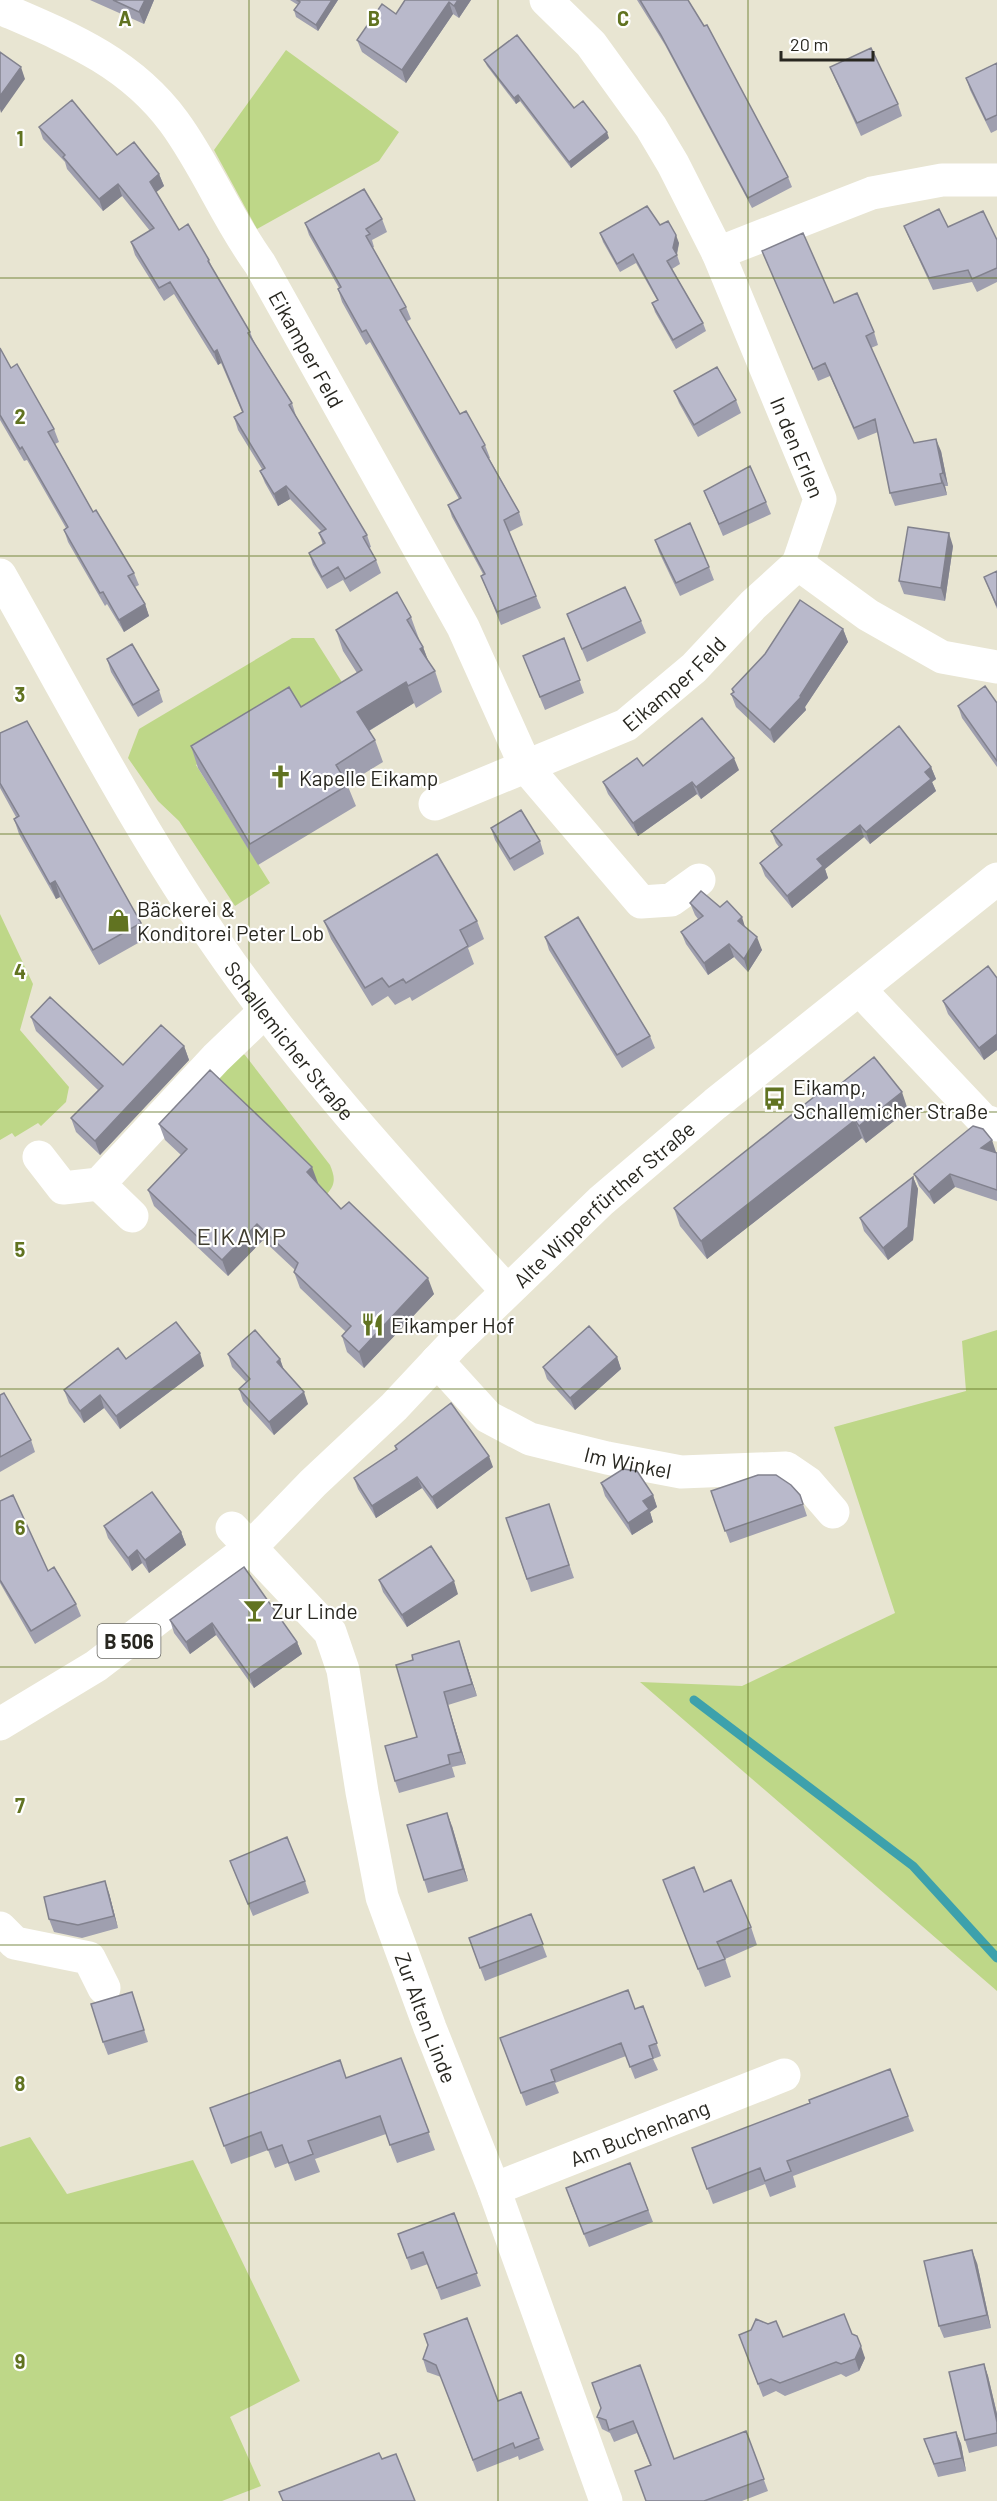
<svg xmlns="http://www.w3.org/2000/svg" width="997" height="2501" viewBox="0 0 997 2501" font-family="Barlow,sans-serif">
  <rect width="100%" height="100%" fill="#e8e5d2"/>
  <path fill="#bed788" d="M286,50L399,132L379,161L257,229L214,150Z
    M292,638H314L352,698L306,725L296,706L196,765L270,883L235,906L179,821L158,801L128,758L139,729Z
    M0,914L33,984L20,1030L69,1087L66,1102L41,1126L38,1123L15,1137L12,1133L0,1140Z
    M238,1051L245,1055L330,1165C335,1177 336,1184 327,1194L224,1094L219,1075Z
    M997,1330V1991L640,1682L742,1686L895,1613L834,1427L966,1391L962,1341Z
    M30,2137L67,2194L193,2160L300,2381L230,2417L261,2486L222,2501H0V2147Z"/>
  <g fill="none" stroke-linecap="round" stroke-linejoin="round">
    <path stroke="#3da1ac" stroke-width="9" d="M694,1700L913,1866L997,1958"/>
    <g stroke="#fff" stroke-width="33">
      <path id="s1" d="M546,0L591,44L651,127L673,164L718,253L820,499L798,564L868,615L942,657L997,667"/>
      <path id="s2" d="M0,8C67,37 129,61 174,122C207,167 227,219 260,264L463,627L526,767L641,902L671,900L699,880"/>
      <path d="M718,253L872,193L942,180H997"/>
      <path id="s3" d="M0,575C71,700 137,828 219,947C304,1070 406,1180 507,1291"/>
      <path id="s4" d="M435,804L626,725L694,668L753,605L798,564"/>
      <path d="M860,990L983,1120L997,1125"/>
      <path d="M39,1157L63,1188L99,1184L216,1058L265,1011"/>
      <path d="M99,1184L132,1216"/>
      <path id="s5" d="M437,1361L488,1417L530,1439L607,1458L681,1472L786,1468L808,1483L833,1512"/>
      <path id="s6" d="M232,1528L330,1632L343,1670L362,1792L382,1897L430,2028L494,2189L606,2501"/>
      <path d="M0,1928L15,1943L89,1958L104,1988"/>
      <path id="s7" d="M494,2189L784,2075"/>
    </g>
    <path stroke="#fff" stroke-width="33" id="s8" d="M0,1724L96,1666L251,1547L313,1483L394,1407L453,1344L601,1201L715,1104L997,879"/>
  </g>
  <path fill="#9f9faf" d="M90,0H154L144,24Z
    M290,0H338L318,31L296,17L294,10L298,5Z
    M405,0H471L459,18L453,14L406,83L362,52L357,40L396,14Z
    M637,0H688L788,177L792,187L752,208L665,45Z
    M484,60L574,108L609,138L571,168L520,101L516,104L487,66Z
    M997,63V130L991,133L970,90L966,78Z
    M830,67L898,104L902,116L861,136L835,79Z
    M39,127L117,155L159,174L164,186L156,192L179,230L209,260L213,270L250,332L254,342L292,403L296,416L367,535L371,547L369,548L376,560L381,573L350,592L343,580L327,589L313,565L309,553L323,545L319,533L321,531L290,499L278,506L265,483L260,471L262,469L238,430L234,417L242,412L221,363L218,365L174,294L164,301L135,255L131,242L150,231L122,196L103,211L67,169L65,162L43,139Z
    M382,219L387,232L372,240L374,247L372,248L406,307L411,319L406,322L460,414L485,445L490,458H489L519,512L523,525L509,532L541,608L501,625L481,576L483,574L452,517L448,505L459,499L370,342L366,345L342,302L338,289L339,288L309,235L305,223Z
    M660,225L679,243L677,255L680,264L672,269L703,323L706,331L676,349L655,312L652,303L657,300L636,263L620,272L603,242L600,233Z
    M904,226L948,227L997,240V282L977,292L972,282L933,290L909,238Z
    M762,251L874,332L878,345L871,348L914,443L941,451L948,486H945L947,495L895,506L890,493L878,432L858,440L830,376L818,381Z
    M0,348L11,368L54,429L59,442L55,444L93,512L134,573L139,585L135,587L145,604L149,616L124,632L107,604L105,606L68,542L64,530L66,528L27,460L24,461L0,420Z
    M674,391L736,400L741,413L698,437L679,403Z
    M704,491L766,502L771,514L723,536Z
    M655,540L709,567L714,580L680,596L659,552Z
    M953,546L945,601L904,594L899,581Z
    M997,571V609L984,577Z
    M567,614L641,621L646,633L587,662Z
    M411,617L419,639H418L423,647L428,661L435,671L442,692L416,708L414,703L369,731L375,740L383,762L347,784L356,806L258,865L198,768L191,746L301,707L357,673L343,651L336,630Z
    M843,629L848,642L805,707L806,710L774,743L736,707L731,694L733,693L732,689Z
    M564,638L584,693L545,710L523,656Z
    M107,659L159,690L163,702L138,717L111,672Z
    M997,703V767L962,718L958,706Z
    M0,733L141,923L147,938L99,965L60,897L56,899L19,834L14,819L16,817L0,788Z
    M643,766L739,770L701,799L697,794L638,836L608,794L603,782Z
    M931,767L936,779L932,782L936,791L870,844L864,837L825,869L828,878L792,908L765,876L760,863L779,847L776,843L771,831Z
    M491,828L540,841L544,854L514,871L495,840Z
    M690,903L745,927L762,950L748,972L734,957L708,975L686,944L681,932L698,919L695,915Z
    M324,921H477L484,939L468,948L474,964L412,1001L410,997L395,1005L388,996L372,1006L331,939Z
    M545,937L650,1036L655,1048L622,1068L549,950Z
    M997,978V1050L984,1060L948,1014L943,1001Z
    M31,1017L123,1065L184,1046L189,1060L100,1155L76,1132L71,1118L98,1090L36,1031Z
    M833,1090L908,1110L866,1143L862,1138L707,1259L680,1226L674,1208Z
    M159,1124L318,1183H317L341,1209L434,1294L364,1368L347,1352L342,1336L346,1332L300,1288L294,1272L295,1270L263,1240L228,1276L154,1206L148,1190L181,1155L165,1140Z
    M996,1152L995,1153H997V1201L955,1187L934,1204L919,1186L914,1174Z
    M913,1177L918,1189L913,1240L888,1260L864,1231L860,1218Z
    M228,1354L280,1359L284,1370L308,1404L274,1435L243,1401L239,1389L246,1382L232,1367Z
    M617,1357L621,1369L575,1410L547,1379L543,1367Z
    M126,1359L204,1366L120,1429L104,1408L84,1423L69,1403L64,1390Z
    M0,1395L31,1440L35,1452L0,1472Z
    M395,1446L493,1467L437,1509L422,1488L376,1518L358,1489L354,1478L396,1450Z
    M601,1483L653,1495L657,1507L650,1512L653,1522L632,1535L605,1496Z
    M711,1491L800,1495L807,1516L730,1543Z
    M0,1501L48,1571L76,1604L81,1616L35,1644L0,1583Z
    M553,1517L574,1578L531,1592L506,1518Z
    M104,1526L181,1532L186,1545L149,1573L142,1563L132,1571L108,1538Z
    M244,1567L297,1642L302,1654L254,1688L216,1635L190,1654L174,1633L170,1620Z
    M379,1580L458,1594L407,1627L383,1592Z
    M459,1641L477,1696L448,1705L466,1764L452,1767L455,1777L399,1793L395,1781L417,1737L413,1660Z
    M452,1826L468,1881L428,1893L424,1880Z
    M230,1861L305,1881L309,1893L253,1916Z
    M663,1880L704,1892L751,1927L757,1945L725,1959L731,1977L705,1987Z
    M109,1893L118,1928L82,1938L54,1932L49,1919Z
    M531,1914L547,1957L485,1981L469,1938Z
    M132,1992L148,2042L108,2055L103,2042Z
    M643,2006L661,2056L653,2059L658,2070L635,2079L626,2056L555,2083L559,2093L526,2106L500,2038L635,2009Z
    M401,2058L435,2150L397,2163L386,2134L315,2159L320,2172L295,2181L288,2163L275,2168L268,2150L231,2164L210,2108L346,2078Z
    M908,2116L914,2131L793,2176L796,2187L770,2197L765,2184L713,2204L692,2148Z
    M630,2163L653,2222L589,2247L570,2200Z
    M454,2213L481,2286L441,2300L428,2264L411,2270L398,2234Z
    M977,2263L991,2328L944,2338L939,2326Z
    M852,2334L865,2358L859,2371L846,2377L841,2374L785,2396L776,2391L763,2397L739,2335L783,2337Z
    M428,2345L498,2401L539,2438L544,2450L519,2460L518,2456L477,2472L441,2377L427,2372L423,2359Z
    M984,2364L988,2376L997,2414V2446L969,2453L965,2440Z
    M592,2383L674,2459L746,2431L768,2491L742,2501H646L650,2465L637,2433L614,2442L610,2433L602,2429L597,2417L601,2408Z
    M956,2432L961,2444L966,2471L938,2477L924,2439Z"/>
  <path fill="#82828e" d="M145,0H154L144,24L139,12Z
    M332,0H338L318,31L316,25Z
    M458,0H471L459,18L454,6Z
    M449,2L453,14L406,83L402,70Z
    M21,67L25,79L1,113L0,109V96Z
    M518,95L520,101L516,104L514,98Z
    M607,132L609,138L571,168L569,162Z
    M159,174L164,186L154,194L150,182Z
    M118,184L122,196L103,211L99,199Z
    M676,235L679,243L676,257L673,248Z
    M217,350L221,363L218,365L214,352Z
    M936,439L941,451L948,486L943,473Z
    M940,474L945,486L947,495L942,483Z
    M286,486L290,499L278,506L274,494Z
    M949,533L953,546L945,601L941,588Z
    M145,604L149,616L124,632L119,620Z
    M843,629L848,642L805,707L806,710L774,743L770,730L800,696Z
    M423,647L431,668L420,649Z
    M406,682L414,703L365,733L357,712Z
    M734,758L739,770L701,799L696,787Z
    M931,767L936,779L932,782L936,791L870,844L866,832L925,772Z
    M692,782L697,794L638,836L633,823Z
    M860,825L864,837L825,869L828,878L792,908L787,896L817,859Z
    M55,881L60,897L56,899L50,884Z
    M742,917L746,930L738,921Z
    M757,937L762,950L748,972L744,959Z
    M729,944L734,957L708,975L704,963Z
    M997,1034V1050L984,1060L979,1048Z
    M184,1046L189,1060L100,1155L95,1141Z
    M902,1092L908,1110L866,1143L859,1126Z
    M855,1120L862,1138L707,1259L701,1241Z
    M992,1140L996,1152L986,1161L981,1148Z
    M312,1167L318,1183L312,1188L307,1172Z
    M950,1174L955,1187L934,1204L929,1192Z
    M913,1177L918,1189L913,1240L888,1260L883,1248Z
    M257,1224L263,1240L228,1276L222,1260Z
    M428,1278L434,1294L364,1368L359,1352Z
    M200,1353L204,1366L120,1429L116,1416Z
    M617,1357L621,1369L575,1410L570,1398Z
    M280,1359L284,1371L277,1362Z
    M304,1392L308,1404L274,1435L269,1422Z
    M100,1395L104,1408L84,1423L80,1411Z
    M489,1456L493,1467L437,1509L432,1497Z
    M417,1477L422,1488L376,1518L372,1506Z
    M653,1495L657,1507L650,1512L653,1522L632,1535L628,1523L643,1501Z
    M181,1532L186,1545L149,1573L145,1560Z
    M137,1550L142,1563L132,1571L128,1558Z
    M454,1581L458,1594L407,1627L402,1615Z
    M212,1623L216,1635L190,1654L186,1642Z
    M459,1641L463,1653L477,1696L472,1684Z
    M297,1642L302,1654L254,1688L249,1675Z
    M444,1692L448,1705L466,1764L461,1752Z
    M447,1813L452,1826L468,1881L463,1869Z
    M105,1881L109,1893L118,1928L114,1916Z
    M972,2250L977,2263L991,2328L987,2315Z
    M861,2346L865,2358L859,2371L855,2359Z
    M984,2364L988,2376L997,2414V2422Z
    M956,2432L961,2444L966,2471L962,2458Z"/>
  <path fill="#b9b9cb" stroke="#82828e" stroke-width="1.5" d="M113,0H145L139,12Z
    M297,0H332L316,25L294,10L300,2Z
    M405,0H458L454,6L449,2L402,70L357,40L382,4L396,14Z
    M640,0H688L704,26L707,25L788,177L748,198L661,35Z
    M517,35L574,108L583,101L607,132L569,162L518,95L514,98L484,60Z
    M871,48L898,104L857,123L830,67Z
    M0,52L21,67L0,96Z
    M997,63V115L986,120L966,78Z
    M72,100L117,155L134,142L159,174L150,182L179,230L188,224L209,260L208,261L250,332L248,333L292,403L289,405L367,535L363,537L376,560L345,579L338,567L322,577L309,553L325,543L319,533L326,529L286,486L274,494L260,471L265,468L234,417L243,412L217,350L214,352L170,282L159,288L131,242L154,228L118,184L99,199L63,157L65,155L39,127Z
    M364,189L382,219L366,229L370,234L366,236L406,307L400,310L460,414L466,411L485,445L482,447L519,512L504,520L536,596L497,612L481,576L485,574L448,505L461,498L366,330L362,332L338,289L341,287L305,223Z
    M647,206L660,225L668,221L676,235L673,248L677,255L667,261L703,323L673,340L652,303L658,300L633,254L617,264L600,233Z
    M939,209L948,227L983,211L997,240V268L972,279L968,270L929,278L904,226Z
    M803,233L834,303L857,293L874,332L866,336L914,443L936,439L943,473L940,474L942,483L890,493L875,419L854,428L825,363L813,369L762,251Z
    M0,348L11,368L17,364L54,429L48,432L93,512L96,510L134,573L128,576L145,604L119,620L103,592L100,593L64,530L68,527L22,447L20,449L0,415Z
    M717,367L736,400L694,425L674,391Z
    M750,466L766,502L719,524L704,491Z
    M690,523L709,567L676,583L655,540Z
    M908,527L949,533L941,588L899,581Z
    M997,571V606L984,577Z
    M625,587L641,621L582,649L567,614Z
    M397,592L411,617L407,620L423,647L420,649L435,671L408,686L406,682L357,712L375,740L336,765L348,785L250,844L191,746L289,687L301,707L362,670L336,630Z
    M800,600L843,629L800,696L801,697L770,730L731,694L734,692L732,689L765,654Z
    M564,638L580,680L540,697L523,656Z
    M132,644L159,690L133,705L107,659Z
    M985,686L997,703V761L958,706Z
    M702,718L734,758L696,787L692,782L633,823L603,782L637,758L643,766Z
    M27,721L141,923L93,950L55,881L50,884L14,819L19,816L0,783V733Z
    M899,726L931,767L925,772L931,779L866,832L860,825L817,859L823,866L787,896L760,863L782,845L771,831Z
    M521,810L540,841L510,859L491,828Z
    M437,854L477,921L460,930L468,946L406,983L403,979L389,987L382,978L365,988L324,921Z
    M701,891L720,907L727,901L742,917L738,921L757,937L744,959L729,944L704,963L681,932L703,916L690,903Z
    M578,917L650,1036L617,1055L545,937Z
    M988,966L997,978V1034L979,1048L943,1001Z
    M50,997L123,1065L161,1025L184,1046L95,1141L71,1118L103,1086L31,1017Z
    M874,1057L902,1092L859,1126L855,1120L701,1241L674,1208L829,1085L833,1090Z
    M210,1070L312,1167L307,1172L341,1209L349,1202L428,1278L359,1352L342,1336L351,1326L294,1272L298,1263L257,1224L222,1260L148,1190L187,1149L159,1124Z
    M973,1126L983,1129L992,1140L981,1148L997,1153V1190L950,1174L929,1192L914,1174Z
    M913,1177L908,1227L883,1248L860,1218Z
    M176,1322L200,1353L116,1416L100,1395L80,1411L64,1390L118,1348L126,1359Z
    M589,1326L617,1357L570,1398L543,1367Z
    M255,1330L280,1359L277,1362L304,1392L269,1422L239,1389L250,1379L228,1354Z
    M4,1393L31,1440L0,1457V1395Z
    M451,1403L489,1456L432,1497L417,1477L372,1506L354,1478L397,1449L395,1446Z
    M623,1469L637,1471L653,1495L643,1501L649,1509L628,1523L601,1483Z
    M758,1475H776L791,1485L800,1495L803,1504L725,1531L711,1491Z
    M152,1492L181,1532L145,1560L137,1550L128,1558L104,1526Z
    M13,1495L48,1571L54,1567L76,1604L31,1631L0,1580V1501Z
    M549,1504L569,1565L527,1579L506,1518Z
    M431,1546L454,1581L402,1615L379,1580Z
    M244,1567L297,1642L249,1675L212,1623L186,1642L170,1620Z
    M459,1641L472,1684L444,1692L461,1752L448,1755L450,1764L395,1781L385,1746L417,1737L396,1665L413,1660L412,1655Z
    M447,1813L463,1869L424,1880L407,1825Z
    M287,1837L305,1881L248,1904L230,1861Z
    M694,1867L704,1892L731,1880L751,1927L717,1942L725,1959L698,1969L663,1880Z
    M105,1881L114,1916L78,1925L49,1919L44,1897Z
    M531,1914L543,1944L480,1968L469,1938Z
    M628,1990L635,2009L643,2006L657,2043L649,2046L653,2058L630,2067L621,2043L551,2070L555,2081L521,2093L500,2038Z
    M132,1992L144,2030L103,2042L91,2004Z
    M401,2058L429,2132L390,2145L380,2116L308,2141L313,2154L289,2163L282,2145L268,2150L261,2132L224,2146L210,2108L340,2060L346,2078Z
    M890,2069L908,2116L787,2161L791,2171L765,2181L760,2168L707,2189L692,2148L810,2103L809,2100Z
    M630,2163L648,2210L584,2234L566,2188Z
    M454,2213L477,2273L437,2288L423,2252L407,2258L398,2234Z
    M972,2250L987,2315L939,2326L924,2261Z
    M844,2314L852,2334L857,2336L861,2346L855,2359L841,2364L836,2362L780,2383L771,2379L758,2384L739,2335L751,2330L756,2319L768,2324L776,2321L783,2337Z
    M467,2318L498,2401L521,2392L539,2438L515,2448L513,2443L473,2460L436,2365L423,2359L428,2345L424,2334Z
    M984,2364L997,2422V2433L965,2440L949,2372Z
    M640,2365L674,2459L746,2431L764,2479L704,2501H646L635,2471L651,2465L633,2421L609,2430L606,2420L597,2417L601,2408L592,2383Z
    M956,2432L962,2458L934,2464L924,2439Z
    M379,2453L382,2459L396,2454L415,2501H283L279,2492Z"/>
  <path fill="none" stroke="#617321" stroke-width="1.5" stroke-opacity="0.55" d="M249,0V2501M498,0V2501M748,0V2501M0,278H997M0,556H997M0,834H997M0,1112H997M0,1389H997M0,1667H997M0,1945H997M0,2223H997"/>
  <defs>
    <symbol id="church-bare" viewBox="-9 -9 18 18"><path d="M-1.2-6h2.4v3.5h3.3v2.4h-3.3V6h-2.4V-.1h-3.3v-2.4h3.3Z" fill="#617321" stroke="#fff" stroke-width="2.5" paint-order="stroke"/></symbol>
    <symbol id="shop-bare" viewBox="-9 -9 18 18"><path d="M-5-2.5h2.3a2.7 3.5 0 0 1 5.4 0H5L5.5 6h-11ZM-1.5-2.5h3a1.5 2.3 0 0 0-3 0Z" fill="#617321" stroke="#fff" stroke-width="2.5" paint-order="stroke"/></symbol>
    <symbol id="bus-bare" viewBox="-9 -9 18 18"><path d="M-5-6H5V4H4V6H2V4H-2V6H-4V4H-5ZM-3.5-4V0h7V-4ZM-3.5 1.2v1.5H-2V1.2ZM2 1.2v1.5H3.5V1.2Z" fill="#617321" stroke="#fff" stroke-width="2.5" paint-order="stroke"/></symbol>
    <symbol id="restaurant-bare" viewBox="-9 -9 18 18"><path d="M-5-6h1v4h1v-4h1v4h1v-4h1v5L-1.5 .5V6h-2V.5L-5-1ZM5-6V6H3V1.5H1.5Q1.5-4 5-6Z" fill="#617321" stroke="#fff" stroke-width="2.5" paint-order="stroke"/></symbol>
    <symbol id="bar-bare" viewBox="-9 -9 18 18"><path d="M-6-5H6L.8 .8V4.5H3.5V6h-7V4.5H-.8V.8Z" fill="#617321" stroke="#fff" stroke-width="2.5" paint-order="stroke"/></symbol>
  </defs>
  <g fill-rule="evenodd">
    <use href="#church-bare" x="264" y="760" width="33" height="33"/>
    <use href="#shop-bare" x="102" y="904" width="33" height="33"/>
    <use href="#bus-bare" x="758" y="1082" width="33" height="33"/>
    <use href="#restaurant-bare" x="356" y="1308" width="33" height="33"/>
    <use href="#bar-bare" x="238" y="1594" width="33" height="33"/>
  </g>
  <g text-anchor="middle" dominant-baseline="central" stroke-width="4.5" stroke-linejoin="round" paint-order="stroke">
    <rect fill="#fff" stroke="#686863" stroke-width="1.5" x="97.5" y="1624" width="63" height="34" rx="4.5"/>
    <g font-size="20" font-weight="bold" fill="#282720">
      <text x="129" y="1641">B 506</text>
    </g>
    <g font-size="21" fill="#282720" stroke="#fff">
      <text stroke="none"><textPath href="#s2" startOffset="474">Eikamper Feld</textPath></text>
      <text stroke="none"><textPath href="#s1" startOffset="518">In den Erlen</textPath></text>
      <text stroke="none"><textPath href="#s4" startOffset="270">Eikamper Feld</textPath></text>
      <text stroke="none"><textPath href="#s3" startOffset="549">Schallemicher Straße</textPath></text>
      <text stroke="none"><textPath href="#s8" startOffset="800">Alte Wipperfürther Straße</textPath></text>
      <text stroke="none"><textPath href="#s5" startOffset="224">Im Winkel</textPath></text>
      <text stroke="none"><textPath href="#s6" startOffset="542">Zur Alten Linde</textPath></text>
      <text stroke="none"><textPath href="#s7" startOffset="156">Am Buchenhang</textPath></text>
    </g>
    <g font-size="21" fill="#282720" stroke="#fff" text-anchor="start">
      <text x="299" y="777">Kapelle Eikamp</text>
      <text x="137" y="908">Bäckerei &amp;<tspan x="137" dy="24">Konditorei Peter Lob</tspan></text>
      <text x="793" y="1086">Eikamp,<tspan x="793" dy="24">Schallemicher Straße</tspan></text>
      <text x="391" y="1324">Eikamper Hof</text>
      <text x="272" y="1610">Zur Linde</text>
    </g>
    <g font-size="24" letter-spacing="1.5" fill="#403d2e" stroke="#fff">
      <text x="242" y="1235">EIKAMP</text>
    </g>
  </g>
  <g font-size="20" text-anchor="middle" font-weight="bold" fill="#617321" stroke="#fff" stroke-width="4.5" stroke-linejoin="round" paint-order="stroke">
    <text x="125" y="26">A</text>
    <text x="374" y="26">B</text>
    <text x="623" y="26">C</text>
    <text x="20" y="146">1</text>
    <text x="20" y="424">2</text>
    <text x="20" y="702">3</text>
    <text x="20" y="979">4</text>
    <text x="20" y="1257">5</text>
    <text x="20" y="1535">6</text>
    <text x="20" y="1813">7</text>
    <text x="20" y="2091">8</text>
    <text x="20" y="2369">9</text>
  </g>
  <path d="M781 51v9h92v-9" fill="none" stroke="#282720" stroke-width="3"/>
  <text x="790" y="51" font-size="18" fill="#282720" stroke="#ffffff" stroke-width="4.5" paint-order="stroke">20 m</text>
</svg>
